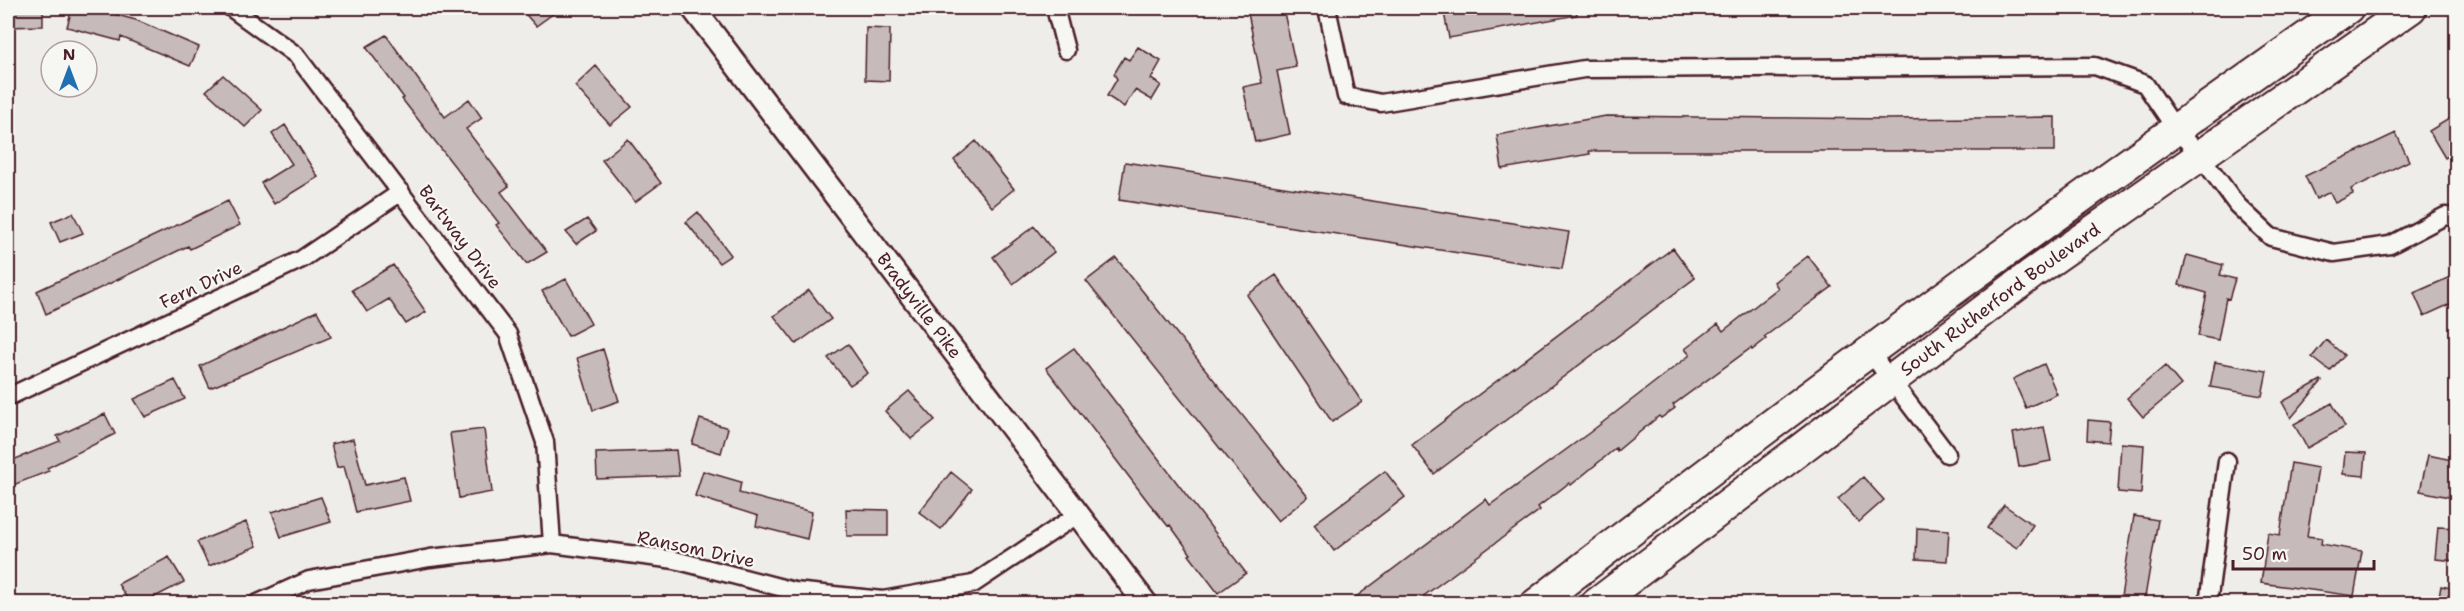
<svg xmlns="http://www.w3.org/2000/svg" width="2464" height="611" viewBox="0 0 2464 611" font-family="'Shantell Sans',sans-serif">
  <rect width="100%" height="100%" fill="#efedea"/>
  <filter id="ink" filterUnits="userSpaceOnUse"><feTurbulence type="fractalNoise" baseFrequency=".0167" numOctaves="2"/><feDisplacementMap in="SourceGraphic" scale="12" xChannelSelector="R" yChannelSelector="G"/><feConvolveMatrix kernelMatrix="1 2 1 2 8 2 1 2 1" color-interpolation-filters="sRGB"/></filter>
  <g filter="url(#ink)">
    <path fill="#c6babb" stroke="#4a1f2b" stroke-width="1.5" d="M8,8H43V26L8,27Z
      M72,8H90L136,20L199,47L190,66L121,37L120,41L67,27Z
      M520,8H561L536,26Z
      M1247,8H1283L1296,67L1277,71L1290,134L1255,142L1243,87L1262,83Z
      M1443,8H1576L1577,15L1449,38Z
      M866,28L890,29L889,81L865,80Z
      M386,35L445,117L469,99L482,118L466,129L509,186L501,192L547,252L527,264L496,225L499,223L402,99L404,98L366,47Z
      M1138,47L1161,61L1151,79L1161,85L1152,100L1135,90L1124,107L1107,96L1117,79L1114,74L1124,57L1129,60Z
      M596,66L632,107L610,125L575,86Z
      M223,75L262,110L245,127L206,91Z
      M2457,114V151L2445,158L2429,131Z
      M1606,116L1890,119L2055,117V151H1589L1590,154L1502,169L1497,135Z
      M285,125L318,177L274,204L261,183L292,164L272,134Z
      M2396,133L2409,161L2351,189L2353,194L2335,203L2330,192L2316,199L2305,176Z
      M628,139L661,183L635,202L602,160Z
      M976,141L1014,189L992,207L954,160Z
      M1125,162L1569,232L1562,269L1119,200Z
      M228,201L240,225L190,249L188,246L46,314L37,291Z
      M698,212L731,255L719,263L686,222Z
      M73,213L83,233L60,242L51,222Z
      M587,219L596,231L576,244L566,232Z
      M1034,226L1054,252L1013,284L993,257Z
      M1673,248L1695,278L1434,474L1412,445Z
      M2187,255L2223,265L2220,275L2235,279L2229,299L2226,298L2218,340L2198,336L2207,293L2179,285Z
      M1808,256L1832,287L1764,337L1766,339L1752,350L1751,348L1673,405L1675,408L1661,418L1659,416L1617,451L1616,448L1571,485L1569,483L1538,507L1540,510L1414,603H1348L1486,499L1490,505L1589,433L1690,355L1685,349L1718,324L1723,331L1778,288L1774,282Z
      M1116,258L1308,497L1278,521L1086,281Z
      M393,265L426,312L406,324L389,299L367,312L352,290Z
      M2457,274V301L2424,316L2414,293Z
      M1276,275L1362,402L1332,422L1247,295Z
      M566,279L591,324L568,336L542,291Z
      M809,290L831,319L796,344L774,316Z
      M317,311L331,337L210,388L200,366Z
      M2326,340L2344,355L2330,371L2312,357Z
      M848,344L868,373L850,385L828,358Z
      M1074,348L1246,573L1218,593L1189,555L1191,554L1170,525L1168,526L1149,503L1046,368Z
      M603,349L619,401L593,410L577,358Z
      M2215,362L2267,371L2262,396L2210,387Z
      M2044,364L2057,394L2026,408L2013,379Z
      M2165,366L2181,385L2143,417L2127,398Z
      M175,380L185,399L145,417L134,399Z
      M2321,380L2322,381L2291,418L2282,402Z
      M909,391L935,420L911,439L885,411Z
      M2332,403L2345,427L2307,448L2294,424Z
      M105,414L115,434L47,468L49,471L8,487V462L60,441L57,436Z
      M700,419L728,428L721,453L692,444Z
      M2088,420L2110,422L2108,442L2087,440Z
      M2044,427L2051,461L2019,467L2013,433Z
      M484,429L492,492L459,498L450,433Z
      M353,439L365,485L404,477L410,501L356,512L344,466L337,468L331,444Z
      M2121,443L2144,445L2141,494L2118,492Z
      M676,450L679,476L597,479L596,453Z
      M2345,452L2366,453L2364,476L2343,474Z
      M2428,455L2457,461L2449,497L2420,491Z
      M2291,463L2318,468L2307,536L2322,538L2321,544L2362,551L2354,596L2261,583L2268,533L2280,535Z
      M703,471L741,482L739,493L812,512L807,539L756,526L758,516L695,496Z
      M1385,471L1405,497L1334,551L1314,524Z
      M951,472L972,489L941,529L919,512Z
      M1863,477L1884,500L1859,522L1838,499Z
      M321,497L331,522L281,537L272,512Z
      M2004,505L2033,525L2017,548L1987,528Z
      M846,509L888,510V536H847Z
      M2134,516L2158,520L2144,603H2120Z
      M246,522L257,546L209,566L197,542Z
      M2438,527L2457,528V561L2435,559Z
      M1917,528L1949,530L1947,561L1916,559Z
      M169,557L184,582L143,603H130L118,584Z
      M2441,586L2457,589V603H2438Z"/>
    <g fill="none" stroke-linecap="round" stroke-linejoin="round">
      <defs>
        <path id="street" d="M231,8L296,55L508,334L545,442L552,544
          M1055,8L1066,50
          M1327,8L1346,96L1381,103L1584,69L2095,66L2145,84L2175,128L2200,155L2237,205L2271,237L2334,253L2390,245L2445,216L2456,217
          M1869,351L1947,454
          M8,397L302,259L401,192
          M256,604L309,580L430,558L552,544L675,560L794,591L883,600L973,584L1077,515
          M2208,604L2227,461"/>
        <g id="secondary">
          <path id="s1" d="M693,8L1146,604"/>
        </g>
        <g id="highway">
          <path d="M1536,604C1802,398 2073,200 2348,8"/>
          <path id="s2" d="M1596,604L2033,273L2411,8"/>
        </g>
      </defs>
      <use href="#street" stroke="#4a1f2b" stroke-width="21"/>
      <use href="#secondary" stroke="#4a1f2b" stroke-width="27"/>
      <use href="#highway" stroke="#4a1f2b" stroke-width="34"/>
      <use href="#street" stroke="#f6f6f2" stroke-width="16"/>
      <use href="#secondary" stroke="#f6f6f2" stroke-width="22"/>
      <use href="#highway" stroke="#f6f6f2" stroke-width="30"/>
    </g>
  </g>
  <g text-anchor="middle" dominant-baseline="central" stroke-width="4.5" stroke-linejoin="round" paint-order="stroke">
    <g font-size="18" fill="#4a1f2b" stroke="#f6f6f2">
      <text transform="translate(460 237) rotate(53)">Bartway Drive</text>
      <text transform="translate(201 285) rotate(-25)">Fern Drive</text>
      <text stroke="none"><textPath href="#s2" startOffset="506">South Rutherford Boulevard</textPath></text>
      <text stroke="none"><textPath href="#s1" startOffset="374">Bradyville Pike</textPath></text>
      <text transform="translate(696 549) rotate(12)">Ransom Drive</text>
    </g>
  </g>
  <rect width="2464" height="611" fill="none" stroke="#f6f6f2" stroke-width="30"/>
  <rect x="15" y="15" width="2434" height="581" fill="none" stroke="#4a1f2b" stroke-width="2" filter="url(#ink)"/>
  <g transform="translate(69 69)"><circle r="28" fill="#f6f6f2" stroke="#b1a0a2" stroke-width="1.5"/>
  <path d="M0-4.5L10 22L0 15L-10 22Z" fill="#1f6fb2"/>
  <text y="-9" font-size="16" font-weight="bold" text-anchor="middle" fill="#4a1f2b">N</text>
  </g>
  <path d="M2233 560v9h141v-9" fill="none" stroke="#4a1f2b" stroke-width="3"/>
  <text x="2242" y="560" font-size="18" fill="#4a1f2b" stroke="#f6f6f2" stroke-width="4.5" paint-order="stroke">50 m</text>
</svg>
